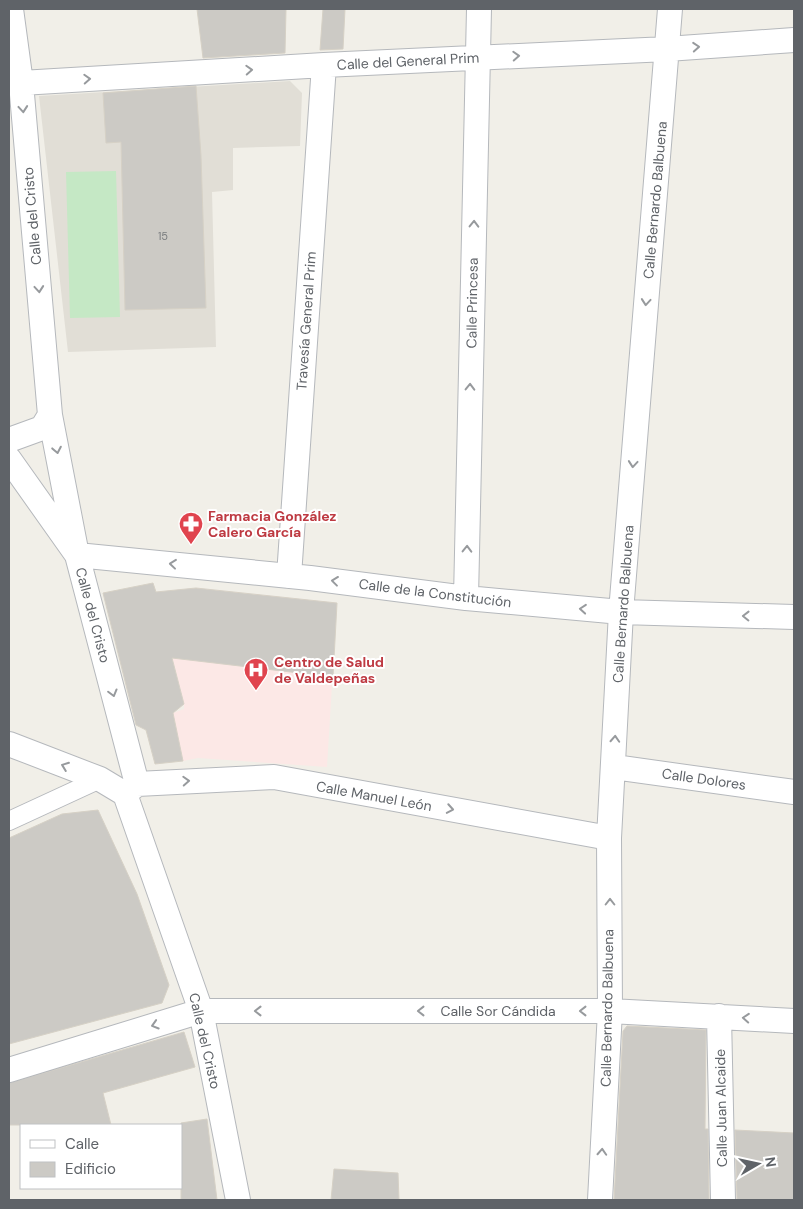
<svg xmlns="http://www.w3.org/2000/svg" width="803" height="1209" viewBox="0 0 803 1209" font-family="'DM Sans',sans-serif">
  <rect width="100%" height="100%" fill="#f1efe8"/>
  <path fill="#e1ded6" d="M290,81L302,93L300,146L233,148V190L212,192L216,347L68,352L39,96Z"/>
  <path fill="#fce8e6" d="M196,588L337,603L327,767L198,758L183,761L173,713L184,709V704L156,592Z"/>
  <path fill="#c5e8c5" d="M116,171L120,317L70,318L66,172Z"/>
  <path fill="#cccac5" stroke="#d6d1c6" d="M197,9H286L285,53L203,58Z
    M323,9H345L343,49L320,50Z
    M196,86L201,156L206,308L125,310L121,142L106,143L103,93Z
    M153,583L156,592L196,588L337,603L333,677L172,658L184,704L173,713L183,761L155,764L146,730L136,725L103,593Z
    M98,810L137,894L169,985L162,1003L9,1044V838L62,814Z
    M627,1026L706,1030L705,1129H708L709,1200H614L623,1031Z
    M184,1032L195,1067L103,1093L111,1125H9V1083Z
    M207,1119L217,1200H181V1123Z
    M735,1130L794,1133V1200H737Z
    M334,1169L398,1173L399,1200H331Z"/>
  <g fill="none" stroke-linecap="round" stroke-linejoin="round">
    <defs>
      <path id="pedestrian" d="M9,821L100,779"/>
      <path id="minor" d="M11,9L21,83L50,415L77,555L137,784L125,794L201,1011L238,1200
        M21,83L324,65L667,49L794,40
        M9,440L42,428L50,415
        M9,459L77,555L310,578L466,598L621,612L794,617
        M289,576L324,65
        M466,598L479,9
        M9,744L100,779L125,794
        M614,767L794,792
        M137,784L274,777L609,838
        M719,1016L723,1200
        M9,1070L201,1011H610L794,1021
        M600,1200L610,1011L609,838L621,612L670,9"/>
    </defs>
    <use href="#pedestrian" stroke="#b5b8bc" stroke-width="20"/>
    <use href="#minor" stroke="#b5b8bc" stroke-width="26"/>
    <use href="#pedestrian" stroke="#fff" stroke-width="18"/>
    <use href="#minor" stroke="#fff" stroke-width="24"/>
  </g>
  <defs><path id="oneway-chevron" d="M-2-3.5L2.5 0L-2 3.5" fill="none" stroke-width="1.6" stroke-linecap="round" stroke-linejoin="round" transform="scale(1.25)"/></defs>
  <g stroke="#979a9d">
    <use href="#oneway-chevron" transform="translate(696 47) rotate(-4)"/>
    <use href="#oneway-chevron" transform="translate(516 56) rotate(-3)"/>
    <use href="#oneway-chevron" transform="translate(249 70) rotate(-3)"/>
    <use href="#oneway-chevron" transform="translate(87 79) rotate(-3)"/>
    <use href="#oneway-chevron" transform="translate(23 109) rotate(85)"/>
    <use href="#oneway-chevron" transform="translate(474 224) rotate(-89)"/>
    <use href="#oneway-chevron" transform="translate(39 289) rotate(85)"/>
    <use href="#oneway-chevron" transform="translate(646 302) rotate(95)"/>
    <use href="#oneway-chevron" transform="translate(470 387) rotate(-89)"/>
    <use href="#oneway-chevron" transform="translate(57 450) rotate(79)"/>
    <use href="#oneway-chevron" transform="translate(633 464) rotate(95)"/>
    <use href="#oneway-chevron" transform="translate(467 549) rotate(-89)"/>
    <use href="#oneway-chevron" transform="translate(173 564) rotate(-174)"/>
    <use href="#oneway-chevron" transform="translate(335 581) rotate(-173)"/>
    <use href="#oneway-chevron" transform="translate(583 609) rotate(-175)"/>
    <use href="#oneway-chevron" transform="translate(746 616) rotate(-179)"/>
    <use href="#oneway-chevron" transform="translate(113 693) rotate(75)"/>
    <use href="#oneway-chevron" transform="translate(615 739) rotate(-87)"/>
    <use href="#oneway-chevron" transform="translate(65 766) rotate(-159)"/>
    <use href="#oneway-chevron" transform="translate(186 781) rotate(-3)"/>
    <use href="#oneway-chevron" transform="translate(450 809) rotate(10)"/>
    <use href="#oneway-chevron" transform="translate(610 902) rotate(-90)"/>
    <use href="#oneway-chevron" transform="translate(258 1011) rotate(180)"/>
    <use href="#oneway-chevron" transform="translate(421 1011) rotate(180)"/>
    <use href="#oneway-chevron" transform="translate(583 1011) rotate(180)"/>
    <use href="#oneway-chevron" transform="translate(746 1018) rotate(-176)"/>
    <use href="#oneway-chevron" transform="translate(155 1025) rotate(163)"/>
    <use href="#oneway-chevron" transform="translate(602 1152) rotate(-87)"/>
  </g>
  <defs>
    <symbol id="pharmacy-pin" viewBox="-11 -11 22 30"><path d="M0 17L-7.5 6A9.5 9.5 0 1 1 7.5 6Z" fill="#e0444e" stroke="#fff"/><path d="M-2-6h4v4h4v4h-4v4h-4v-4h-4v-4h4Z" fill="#fff"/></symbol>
    <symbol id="hospital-pin" viewBox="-11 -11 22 30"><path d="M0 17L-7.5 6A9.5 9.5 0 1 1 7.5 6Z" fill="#e0444e" stroke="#fff"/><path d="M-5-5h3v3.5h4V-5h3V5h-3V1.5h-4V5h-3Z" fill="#fff"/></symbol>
  </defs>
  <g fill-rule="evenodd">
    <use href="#pharmacy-pin" x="177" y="510" width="28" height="38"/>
    <use href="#hospital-pin" x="242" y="656" width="28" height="38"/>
  </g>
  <g text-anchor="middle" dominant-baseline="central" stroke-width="4" stroke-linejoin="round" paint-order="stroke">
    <g font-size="11" fill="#7a7d7f">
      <text x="163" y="236">15</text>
    </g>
    <g font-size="14" fill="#5f6368" stroke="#fff">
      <text transform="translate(408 61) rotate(-3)">Calle del General Prim</text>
      <text transform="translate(655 200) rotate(-85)">Calle Bernardo Balbuena</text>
      <text transform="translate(32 216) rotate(-95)">Calle del Cristo</text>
      <text transform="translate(472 303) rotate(-89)">Calle Princesa</text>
      <text transform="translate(306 321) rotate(-86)">Travesía General Prim</text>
      <text transform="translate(435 593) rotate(7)">Calle de la Constitución</text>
      <text transform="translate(623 604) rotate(-86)">Calle Bernardo Balbuena</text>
      <text transform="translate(93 615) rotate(75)">Calle del Cristo</text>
      <text transform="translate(704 779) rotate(8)">Calle Dolores</text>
      <text transform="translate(374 796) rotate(10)">Calle Manuel León</text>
      <text transform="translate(607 1008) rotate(-89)">Calle Bernardo Balbuena</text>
      <text x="498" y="1011">Calle Sor Cándida</text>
      <text transform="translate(205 1041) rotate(77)">Calle del Cristo</text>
      <text transform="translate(721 1108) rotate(-91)">Calle Juan Alcaide</text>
    </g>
    <g font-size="14" font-weight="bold" fill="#be3a42" stroke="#fff" text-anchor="start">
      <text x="208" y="516">Farmacia González<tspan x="208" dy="16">Calero García</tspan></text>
      <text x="274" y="662">Centro de Salud<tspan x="274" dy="16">de Valdepeñas</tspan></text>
    </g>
  </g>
  <rect width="803" height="1209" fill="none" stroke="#5f6368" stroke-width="20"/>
  <rect x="20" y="1124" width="162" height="65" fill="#ffffff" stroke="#bfc1c3"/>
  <rect x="30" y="1140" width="25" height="8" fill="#ffffff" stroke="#bfc1c3"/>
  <text x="65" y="1149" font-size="15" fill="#5f6368">Calle</text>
  <rect x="30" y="1162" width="25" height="15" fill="#cccac5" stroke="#bfc1c3"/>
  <text x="65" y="1174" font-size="15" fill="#5f6368">Edificio</text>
  <g transform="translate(758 1164) rotate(81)" stroke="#ffffff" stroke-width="4" paint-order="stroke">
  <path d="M0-4L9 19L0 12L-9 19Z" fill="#5f6368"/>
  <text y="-8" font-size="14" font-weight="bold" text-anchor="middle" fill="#5f6368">N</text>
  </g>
</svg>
